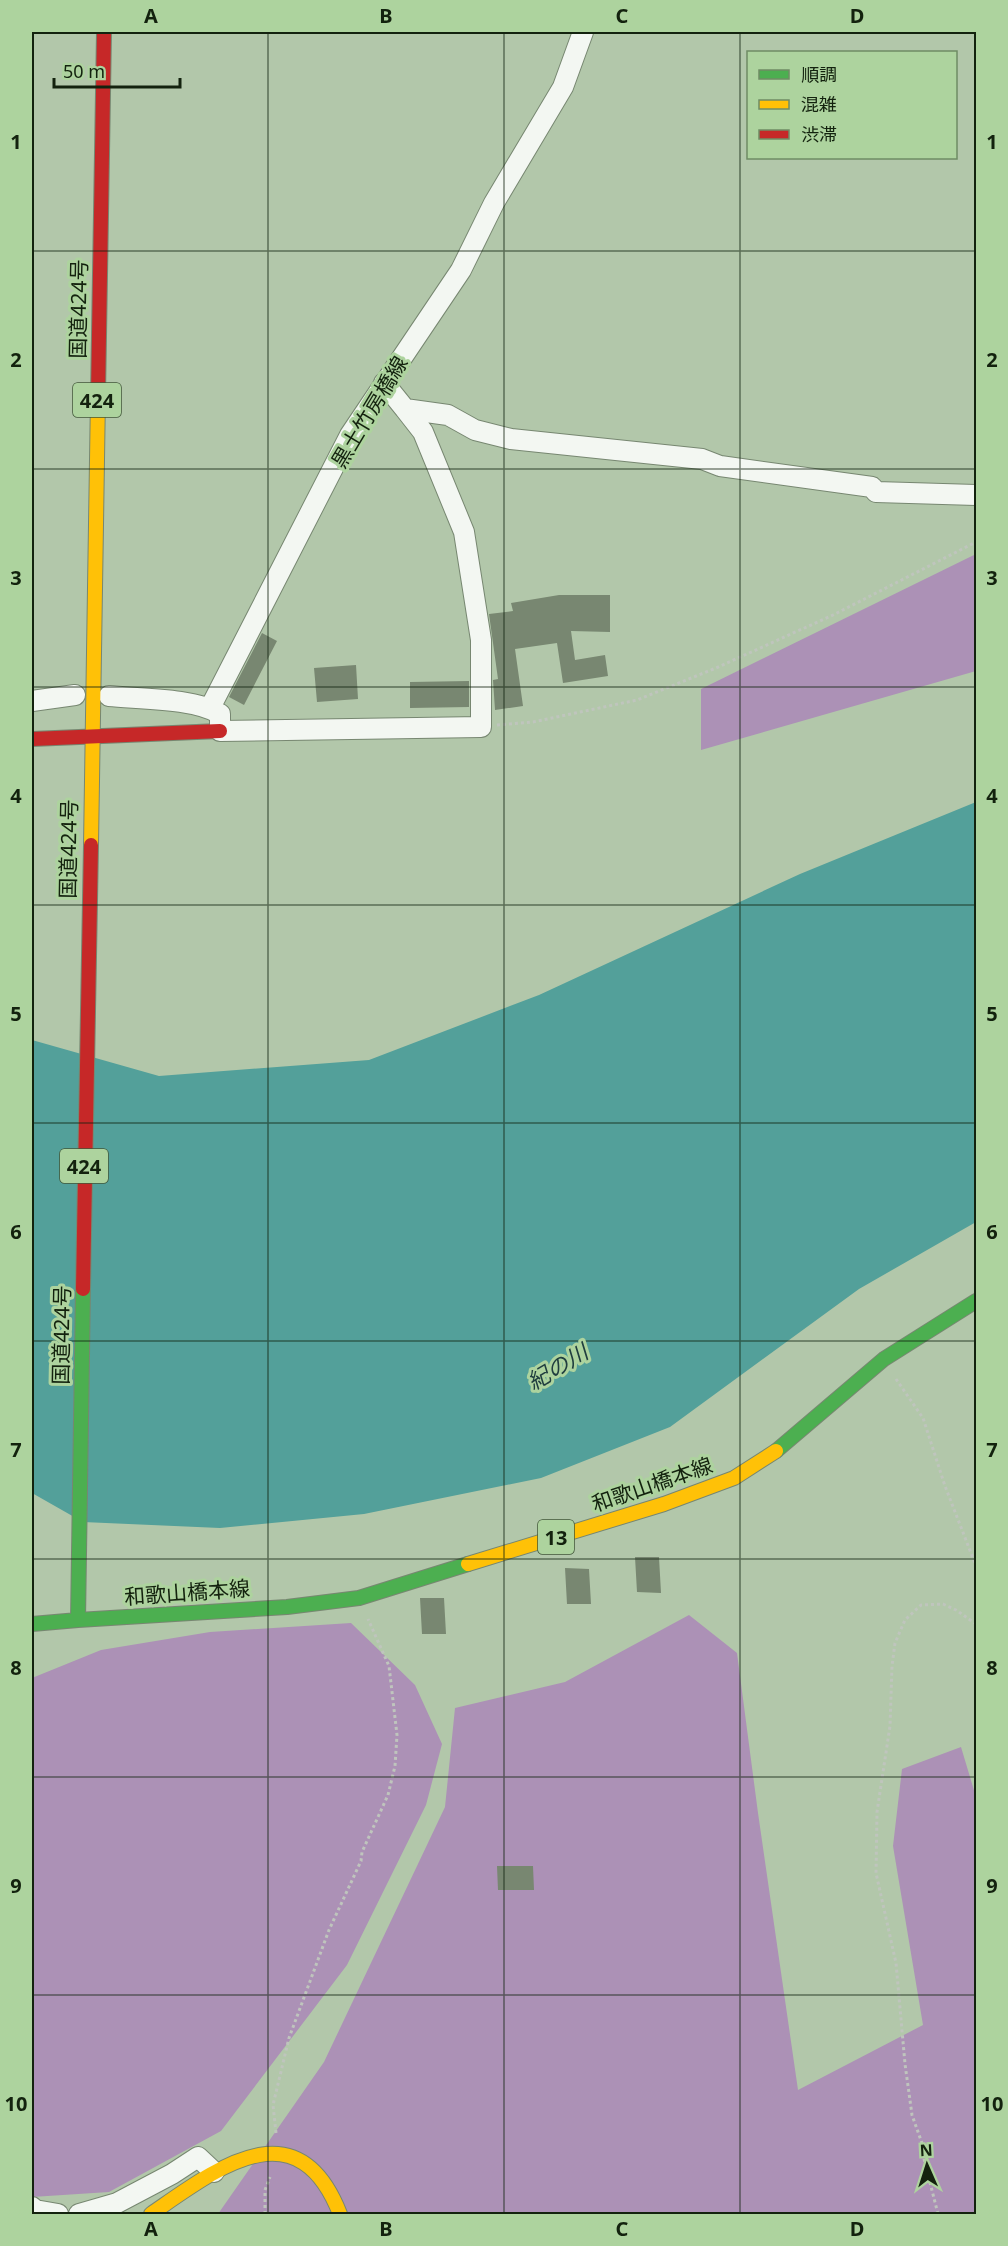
<svg xmlns="http://www.w3.org/2000/svg" width="1008" height="2246" viewBox="0 0 1008 2246" font-family="'Noto Sans','Noto Sans JP',sans-serif">
  <rect width="100%" height="100%" fill="#b2c7aa"/>
  <path fill="#ac91b6" d="M976,554V671L701,750V689Z
    M689,1615L737,1653L758,1813L798,2090L923,2025L893,1846L902,1769L961,1747L976,1797V2214H218L324,2062L445,1807L455,1708L565,1682Z
    M351,1623L415,1685L442,1744L426,1805L347,1965L221,2131L109,2192L32,2197V1678L101,1650L210,1632Z"/>
  <path fill="#53a09a" d="M976,802V1222L859,1289L670,1427L541,1478L364,1514L220,1528L83,1522L32,1493V1040L159,1076L369,1060L539,995L800,874Z"/>
  <path fill="#788771" d="M559,595H610V632L571,631L575,660L605,655L608,676L563,683L557,643L515,649L523,706L495,710L493,680L498,679L489,614L513,611L511,603Z
    M262,633L277,641L244,705L229,697Z
    M356,665L358,699L317,702L314,668Z
    M469,681V707L410,708V682Z
    M635,1557H659L661,1593L637,1592Z
    M565,1568L589,1569L591,1604H567Z
    M420,1598H444L446,1634H422Z
    M497,1866H533L534,1890H498Z"/>
  <g fill="none" stroke-linecap="round" stroke-linejoin="round">
    <defs>
      <path id="street" d="M384,383L405,409L448,415L475,430L511,439L702,459L720,466L872,487L876,492L976,495
        M109,696C139,699 195,698 220,714V731L481,727V640L464,532L423,432L405,409
        M32,701L75,695
        M210,708L350,435L461,270L494,203L563,87L583,32
        M32,2207L35,2210L58,2214
        M79,2214L117,2203L172,2174L198,2157L214,2172"/>
      <path id="fast" d="M776,1451L884,1359L976,1301
        M78,1620L287,1607L359,1598L468,1564
        M32,1624L78,1620L83,1289"/>
      <path id="slow" d="M91,845L98,396
        M468,1564L664,1504L734,1478L776,1451
        M151,2214C215,2170 297,2104 340,2214"/>
      <path id="jam" d="M98,396L104,32
        M32,739L220,731
        M83,1289L91,845"/>
    </defs>
    <use href="#street" stroke="#778771" stroke-width="22"/>
    <use href="#fast" stroke="#778771" stroke-width="16"/>
    <use href="#slow" stroke="#778771" stroke-width="16"/>
    <use href="#jam" stroke="#778771" stroke-width="16"/>
    <path stroke="#bfc5bd" stroke-width="3" stroke-dasharray="3 3" stroke-linecap="butt" d="M497,725L533,722L637,700L716,668L833,615L976,542
      M896,1379L923,1418L945,1486L976,1566
      M276,2133L273,2105L289,2038L329,1930L361,1861L362,1852L388,1795L395,1766L397,1735L389,1666L368,1619
      M265,2214V2190L270,2177
      M938,2214L924,2159L923,2146L912,2115L905,2064L896,1963L876,1873L877,1812L890,1726L892,1666L895,1643L905,1620L921,1605L943,1604L956,1610L976,1624"/>
    <use href="#street" stroke="#f3f7f2" stroke-width="20"/>
    <use href="#fast" stroke="#4caf50" stroke-width="14"/>
    <use href="#slow" stroke="#ffc107" stroke-width="14"/>
    <use href="#jam" stroke="#c62828" stroke-width="14"/>
  </g>
  <path fill="none" stroke="#13220e" stroke-width="1.5" stroke-opacity="0.55" d="M268,32V2214M504,32V2214M740,32V2214M32,251H976M32,469H976M32,687H976M32,905H976M32,1123H976M32,1341H976M32,1559H976M32,1777H976M32,1995H976"/>
  <g text-anchor="middle" dominant-baseline="central" stroke-width="6" stroke-linejoin="round" paint-order="stroke">
    <g fill="#add39e" stroke="#415739" stroke-width="1.5">
      <rect x="73" y="383" width="48" height="34" rx="4.5"/>
      <rect x="60" y="1149" width="48" height="34" rx="4.5"/>
      <rect x="538" y="1520" width="36" height="34" rx="4.5"/>
    </g>
    <g font-size="20" font-weight="bold" fill="#13220e">
      <text x="97" y="400">424</text>
      <text x="84" y="1166">424</text>
      <text x="556" y="1537">13</text>
    </g>
    <g font-size="21" fill="#13220e" stroke="#add39e">
      <text transform="translate(78 309) rotate(-89)">国道424号</text>
      <text transform="translate(369 412) rotate(-59)">黒土竹房橋線</text>
      <text transform="translate(68 849) rotate(-89)">国道424号</text>
      <text transform="translate(61 1335) rotate(-89)">国道424号</text>
      <text transform="translate(652 1484) rotate(-19)">和歌山橋本線</text>
      <text transform="translate(187 1592) rotate(-4)">和歌山橋本線</text>
    </g>
    <g font-size="22" font-style="italic" fill="#203e3f" stroke="#add39e">
      <text transform="translate(557 1366) rotate(-31)">紀の川</text>
    </g>
  </g>
  <rect width="1008" height="2246" fill="none" stroke="#add39e" stroke-width="66"/>
  <rect x="747" y="51" width="210" height="108" fill="#add39e" stroke="#6f8c64" stroke-width="1.5"/>
  <rect x="759" y="70" width="30" height="9" fill="#4caf50" stroke="#6f8c64" stroke-width="1.5"/>
  <text x="801" y="81" font-size="18" fill="#13220e">順調</text>
  <rect x="759" y="100" width="30" height="9" fill="#ffc107" stroke="#6f8c64" stroke-width="1.5"/>
  <text x="801" y="111" font-size="18" fill="#13220e">混雑</text>
  <rect x="759" y="130" width="30" height="9" fill="#c62828" stroke="#6f8c64" stroke-width="1.5"/>
  <text x="801" y="141" font-size="18" fill="#13220e">渋滞</text>
  <g transform="translate(927 2165) rotate(357)" stroke="#add39e" stroke-width="4.5" paint-order="stroke">
  <path d="M0-4.5L10 22L0 15L-10 22Z" fill="#13220e"/>
  <text y="-9" font-size="16" font-weight="bold" text-anchor="middle" fill="#13220e">N</text>
  </g>
  <path d="M54 78v9h126v-9" fill="none" stroke="#13220e" stroke-width="3"/>
  <text x="63" y="78" font-size="18" fill="#13220e" stroke="#add39e" stroke-width="4.5" paint-order="stroke">50 m</text>
  <rect x="33" y="33" width="942" height="2180" fill="none" stroke="#13220e" stroke-width="2"/>
  <g font-size="20" text-anchor="middle" font-weight="bold" fill="#13220e">
    <text x="151" y="23">A</text>
    <text x="386" y="23">B</text>
    <text x="622" y="23">C</text>
    <text x="857" y="23">D</text>
    <text x="16" y="149">1</text>
    <text x="992" y="149">1</text>
    <text x="16" y="367">2</text>
    <text x="992" y="367">2</text>
    <text x="16" y="585">3</text>
    <text x="992" y="585">3</text>
    <text x="16" y="803">4</text>
    <text x="992" y="803">4</text>
    <text x="16" y="1021">5</text>
    <text x="992" y="1021">5</text>
    <text x="16" y="1239">6</text>
    <text x="992" y="1239">6</text>
    <text x="16" y="1457">7</text>
    <text x="992" y="1457">7</text>
    <text x="16" y="1675">8</text>
    <text x="992" y="1675">8</text>
    <text x="16" y="1893">9</text>
    <text x="992" y="1893">9</text>
    <text x="16" y="2111">10</text>
    <text x="992" y="2111">10</text>
    <text x="151" y="2236">A</text>
    <text x="386" y="2236">B</text>
    <text x="622" y="2236">C</text>
    <text x="857" y="2236">D</text>
  </g>
</svg>
